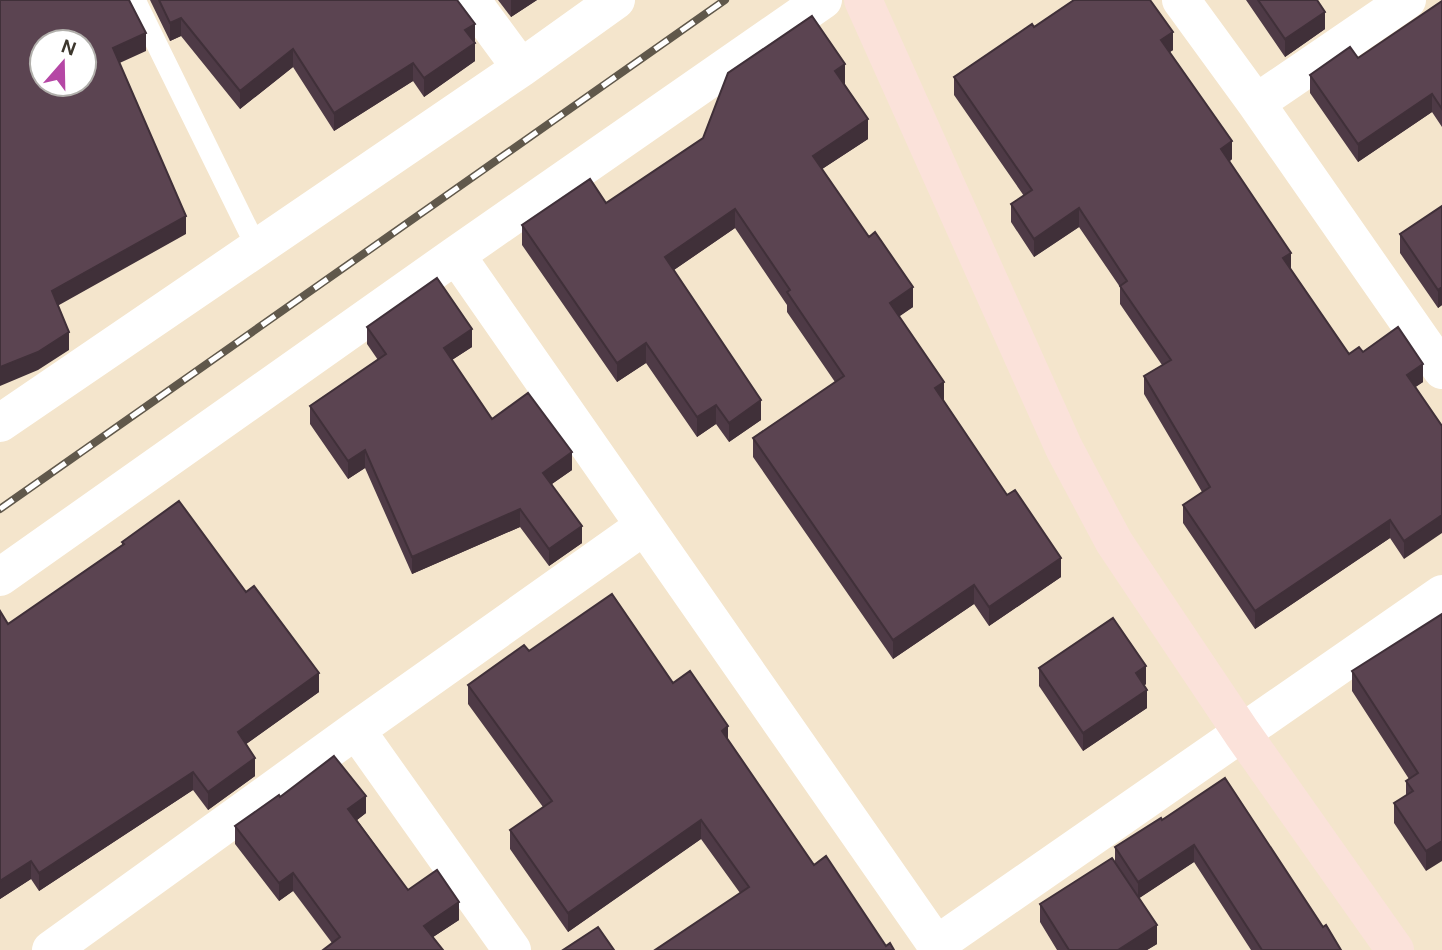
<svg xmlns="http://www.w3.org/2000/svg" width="1442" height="950" viewBox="0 0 1442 950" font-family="'DM Sans',sans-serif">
  <rect width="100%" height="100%" fill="#f4e5cc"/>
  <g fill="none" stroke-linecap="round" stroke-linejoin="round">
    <path stroke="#fff" stroke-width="21" d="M135,0L257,248"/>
    <path stroke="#fff" stroke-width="38" d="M471,0L521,68
      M1181,0L1256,103L1442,370
      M1256,103L1407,0
      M456,255L940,950
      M0,423L521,68L616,0
      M0,577L456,255L823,0
      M356,730L512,950
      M936,945L1442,594
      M51,950L356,730L644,526"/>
    <path stroke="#fbe2da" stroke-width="38" d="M863,0L1064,448L1114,542L1242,733L1395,950"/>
    <defs>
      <path id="rail" d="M0,509L725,0"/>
    </defs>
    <use href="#rail" stroke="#60584b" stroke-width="8"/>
    <use href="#rail" stroke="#fff" stroke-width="5" stroke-dasharray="16" stroke-linecap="butt"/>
  </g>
  <path fill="#4e3a46" d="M150,0H457L475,42V61L424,97L413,81L334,131L293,67L240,109L181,36L170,41Z
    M498,0H537L511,17Z
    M1246,0H1317L1325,29L1285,57Z
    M1442,1V127L1432,112L1358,162L1310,93V75L1358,58Z
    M1034,27L1173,50L1170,52L1232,159L1229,162L1291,271L1349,354L1363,352L1423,382L1415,387L1404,559L1390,538L1255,629L1183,523V505L1202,492L1144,394V376L1162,365L1120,304V287L1079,227L1034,257L1011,222V204L1024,196L954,95V77Z
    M844,84L868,139L822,169L913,307L899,316L944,401L1061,577L989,626L974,604L893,659L753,457V438L835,382L787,312V305L735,228L674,270L761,420L729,442L716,424L697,437L646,363L617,382L522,245V225L606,203L703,138L845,84Z
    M1442,206V305L1438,308L1400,253V234Z
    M367,327L472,347L452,360L492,419L572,470L552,484L582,543L549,566L520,527L412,574L365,468L348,479L310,424V406L378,360L367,344Z
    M122,542L319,692L246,744L255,776L208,810L193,790L39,891L31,879L0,899V611L8,624L122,545Z
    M1442,614L1426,871L1394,823V803L1406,796V781L1409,779L1352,691V671Z
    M529,651L673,683L728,740L814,865L886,946L894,950L740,893L701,839L568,932L510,849V830L543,807L468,704V685Z
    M1039,668L1146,684L1144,686L1147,708L1083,751L1039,686Z
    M280,797L366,813L357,820L408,890L459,920L433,937L332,943L293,891L279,901L235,844V826Z
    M1162,820L1323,927L1341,950H1251L1194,862L1139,898L1157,944L1147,950H1057L1040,922V904L1115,863V847Z"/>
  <path fill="#403039" d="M511,0H537L511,17Z
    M1325,12V29L1285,57V39Z
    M181,18V36L170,41V23Z
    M475,24V42L465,48V30Z
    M1173,32V50L1161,58V40Z
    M146,33V51L113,66V48Z
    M475,43V61L424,97V78Z
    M293,49V67L240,109V91Z
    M413,63V81L334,131V113Z
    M845,64V84L835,91V71Z
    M1432,94V112L1358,162V144Z
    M868,119V139L813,175V156Z
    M1232,141V159L1221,167V149Z
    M1079,208V227L1034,257V239Z
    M735,209V228L665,276V257Z
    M186,216V234L52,309V291Z
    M1291,253V271L1283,258Z
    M913,287V307L890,323V303Z
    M1442,287V305L1438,308V290Z
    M472,329V347L444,365V348Z
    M69,332V350L38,370L0,386V367Z
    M646,343V363L617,382V363Z
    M1423,364V382L1407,393V375Z
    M944,382V401L935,388Z
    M761,400V420L729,442V423Z
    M716,405V424L697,437V417Z
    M365,450V468L348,479V461Z
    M572,452V470L543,490V473Z
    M520,509V527L412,574V557Z
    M1442,515V533L1404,559V541Z
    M1390,520V538L1255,629V611Z
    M582,526V543L549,566V549Z
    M1061,558V577L989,626V607Z
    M974,585V604L893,659V640Z
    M1146,666V684L1136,691V673Z
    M319,673V692L238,750V732Z
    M1147,690V708L1083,751V733Z
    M728,726V745L722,731Z
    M255,758V776L208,810V792Z
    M193,772V790L39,891V873Z
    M366,796V813L348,827V809Z
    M701,820V839L568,932V913Z
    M1442,841V861L1426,871V851Z
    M1194,845V862L1138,899V882Z
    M31,861V879L0,899V881Z
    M293,873V891L279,901V883Z
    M459,902V920L424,943V926Z
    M1157,925V944L1147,950H1118Z"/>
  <path fill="#5b4451" stroke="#403039" stroke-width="2" fill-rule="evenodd" d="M0,0H129L146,33L113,48L186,216L52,291L69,332L38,352L0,367ZM42,42H84V84H42Z
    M159,0H457L475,24L465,30L475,43L424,78L413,63L334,113L293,49L240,91L181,18L170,23Z
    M1074,0H1150L1173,32L1161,40L1232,141L1221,149L1291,253L1283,258L1349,354L1359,347L1363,352L1398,327L1423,364L1407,375L1442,426V515L1404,541L1390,520L1255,611L1183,505L1210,487L1144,376L1171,360L1120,286L1127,281L1079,208L1034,239L1011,204L1032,190L954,77L1032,24L1034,27Z
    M1258,0H1317L1325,12L1285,39Z
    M1442,1V109L1432,94L1358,144L1310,75L1350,47L1358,58Z
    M812,16L845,64L835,71L868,119L813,156L869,237L875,232L913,287L890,303L944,382L935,388L1007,495L1015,490L1061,558L989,607L974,585L893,640L753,438L844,376L787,292L790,290L735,209L665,257L761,400L729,423L716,405L697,417L646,343L617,363L522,225L590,179L606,203L703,138L728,73Z
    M1442,206V287L1438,290L1400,234Z
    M437,278L472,329L444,348L492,419L528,393L572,452L543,473L582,526L549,549L520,509L412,557L365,450L348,461L310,406L386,354L367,327Z
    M179,501L246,592L254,586L319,673L238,732L255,758L208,792L193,772L39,873L31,861L0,881V611L8,624L124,544L122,542Z
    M612,594L673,683L690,671L728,726L722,731L814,865L826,856L886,946L890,943L894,950H655L749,887L701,820L568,913L510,830L552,801L468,685L524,645L529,651Z
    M1442,614V841L1426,851L1394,803L1413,791L1406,781L1418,773L1352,671Z
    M1113,618L1146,666L1136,673L1147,690L1083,733L1039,668Z
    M334,756L366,796L348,809L408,890L437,870L459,902L424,926L443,950H323L340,937L293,873L279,883L235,826L279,795L280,797Z
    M1225,778L1323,927L1326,925L1341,950H1262L1194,845L1138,882L1115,847L1161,818L1162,820Z
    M1112,858L1157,925L1118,950H1069L1040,904Z
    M598,927L614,950H563Z"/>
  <g transform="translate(63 63) rotate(20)"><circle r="33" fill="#ffffff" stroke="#b1afab" stroke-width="2"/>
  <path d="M0-5L12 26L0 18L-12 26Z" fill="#b547a5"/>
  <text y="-10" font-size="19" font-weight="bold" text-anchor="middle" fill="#3d372d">N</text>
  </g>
</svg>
